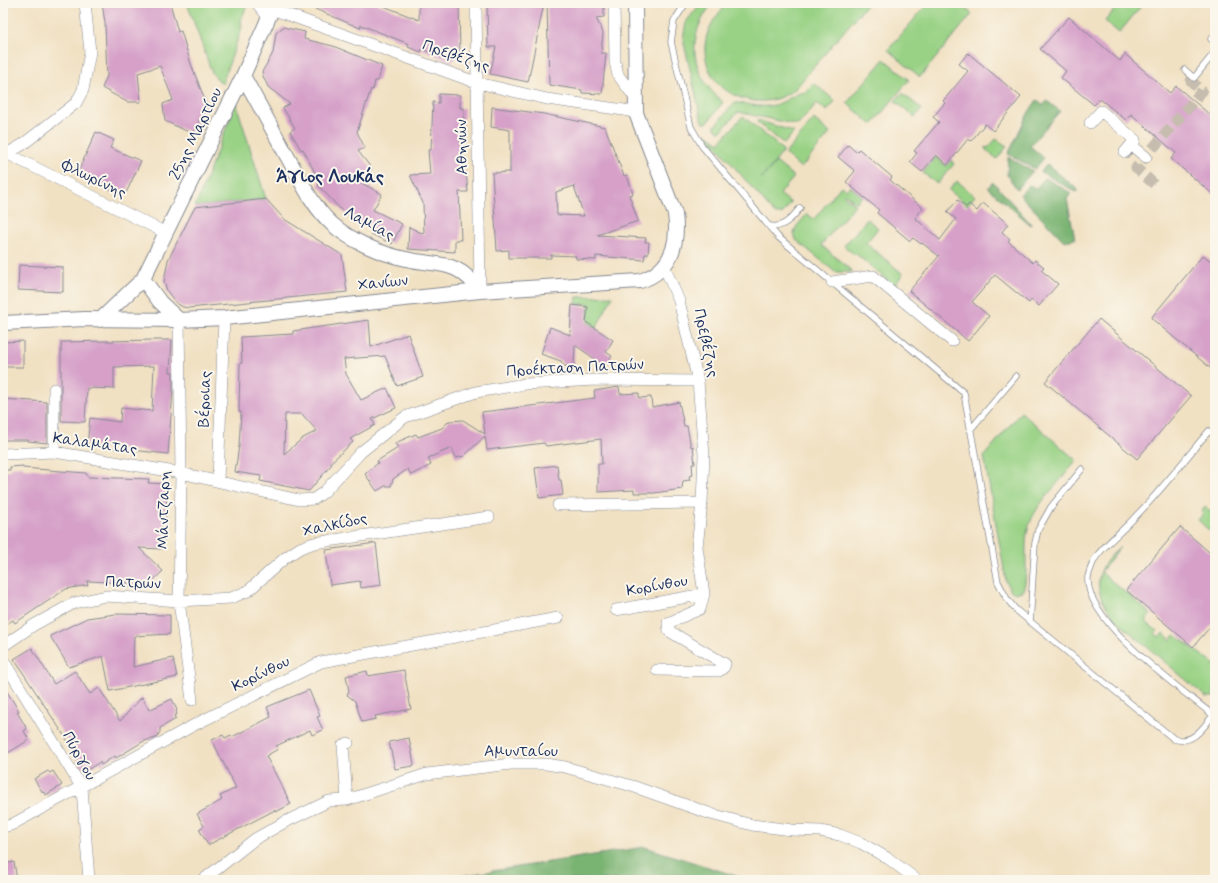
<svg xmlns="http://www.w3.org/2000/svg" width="1218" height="883" viewBox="0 0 1218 883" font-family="Mynerve,sans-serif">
  <rect width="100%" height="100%" fill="#fbf7ec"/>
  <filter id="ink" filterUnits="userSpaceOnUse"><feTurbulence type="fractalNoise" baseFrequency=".025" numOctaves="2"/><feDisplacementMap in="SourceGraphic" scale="8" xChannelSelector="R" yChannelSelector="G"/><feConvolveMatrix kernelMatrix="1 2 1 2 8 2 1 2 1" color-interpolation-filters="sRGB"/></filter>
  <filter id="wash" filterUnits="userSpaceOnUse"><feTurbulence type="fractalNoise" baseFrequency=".012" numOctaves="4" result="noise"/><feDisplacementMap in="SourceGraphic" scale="16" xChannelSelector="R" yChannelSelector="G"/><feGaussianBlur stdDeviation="0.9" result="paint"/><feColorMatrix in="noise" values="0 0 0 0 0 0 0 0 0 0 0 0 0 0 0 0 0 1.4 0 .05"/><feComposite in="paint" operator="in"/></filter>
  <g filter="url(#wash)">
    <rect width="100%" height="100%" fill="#f1e1c3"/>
    <path fill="#99d285" stroke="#5a8072" d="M187,3H242L246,8L241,20L242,27L222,84L212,73Z
      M701,3H713C685,36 690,75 723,102L707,123H704L702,122L683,39L686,22Z
      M727,3H868L795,89C760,117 703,94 705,46C706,29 716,16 727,3Z
      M928,3H959L972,14L920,77L888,50Z
      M1120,3H1139L1142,5L1119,33L1105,21Z
      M884,59L909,80L872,125L847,103Z
      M814,83L835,101L827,111L817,103L798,125L738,112L720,132L714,127L734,103C746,102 758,109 775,105C784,103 799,90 806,93Z
      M902,93L922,109L915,117L895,101Z
      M236,103L266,199L195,207Z
      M743,116L784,151L761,179L776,162L794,177L780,194L791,203L782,214H776L772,211L705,133L719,143Z
      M814,119L830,133L801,168L785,154Z
      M758,120L794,132L784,144L757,122Z
      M996,139L1007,146L997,159L985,149L986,147L988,148Z
      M936,157L946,166L951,160L954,164L937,184L923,173Z
      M957,181L975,196L967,205L949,190Z
      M841,186L846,190L850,186L862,196L856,203L845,194L843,195L855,205L821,245L853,272H835L796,240L794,234L796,227L807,214L814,219Z
      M867,219L878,228L866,243L903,274L894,286L856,254L855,255L844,246Z
      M613,296L596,328L588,323L589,304H576L577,297Z
      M1021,412L1076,460C1060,484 1033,504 1027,533C1024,547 1029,582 1022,591L1015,593L1010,590L1006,581L984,456Z
      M1205,507L1215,516V530L1212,533L1198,520L1203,514L1201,512Z
      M1120,547L1101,572L1151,614L1145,621L1157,631L1155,634L1160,637L1163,633L1171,640L1175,635L1215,665L1214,697H1206L1119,623C1093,595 1090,573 1120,547Z"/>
    <path fill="#7ab472" stroke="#4a7268" d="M1037,100L1043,105L1047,101L1060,111L1030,146L1044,158L1035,169L1008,154C1018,136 1024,117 1037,100Z
      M1008,157L1033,171L1017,189L1007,175Z
      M1047,164L1078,190L1076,192L1041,172Z
      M1045,178L1071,193L1067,199L1075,239L1064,241L1020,195L1029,185L1036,188Z
      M993,182L1031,224V225L988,188Z
      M645,847L749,880H435Z"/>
    <g id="blocks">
      <path fill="#d6a0c9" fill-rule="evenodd" d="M102,3H170L178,32L181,31L191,64L206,103L205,113H203L193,134L165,121L163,104L173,100L160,66L138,73L141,102H127L102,88L107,76L105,23Z
        M301,3H376L419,20V4L459,3L460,55L451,62L422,49L421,52L408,47L409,44L361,25L360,28Z
        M487,3H544L528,82L490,74L496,47H488Z
        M547,3H604V17L596,18L603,33L601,53H606L602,94L582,93V90L549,85Z
        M1069,17L1120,61L1125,54L1170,93L1176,86L1209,114L1215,106V196L1171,159L1176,153L1131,114L1126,120L1100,99L1094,105L1061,78L1066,71L1040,49Z
        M283,27L305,32L304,39L333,46L382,66L378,81H375L373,90L371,89L357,132L365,148L358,151L372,169L358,181L382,194L373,210L402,224L392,244L371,234L373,230L343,212L318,185L320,183L303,149L301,150L290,131L295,128L283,108L290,104L268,87L263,76L262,72L273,53L276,33Z
        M968,53L1021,97L993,131L985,124L971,141L968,139L947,165L936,155L922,172L910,162L917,153L914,151L939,122L933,117L945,103L943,101L968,71L959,64Z
        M439,94L460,95V108H464L463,133H460L462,172H466L468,192H459L461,240H455V252L408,249L409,227L424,234L423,203L410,175L430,174L428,150H431L433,102L439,103Z
        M492,107L544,114L605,127L624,176L627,175L633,194L629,195L638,221L597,235L646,238L645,242H649L648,254H645L644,260L596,256V260L576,259V256L551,255V258H509V250L497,251L492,173L510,172V130L491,127ZM574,186L584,216L557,215L556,192Z
        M96,132L114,140L110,148L141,161L126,193L123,192L122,195L77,174Z
        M848,145L856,152L859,149L892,177L890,180L923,208L915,218L940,240L956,219L947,212L958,200L966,207L969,204L977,211L983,203L1008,224L1002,232L1010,239L1008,241L1033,263L1035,260L1044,267L1041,270L1058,284L1039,306L1031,300L1029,303L995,275L972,302L989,316L968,341L909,291L939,256L922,243L921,244L913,238L910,241L877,213L879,210L846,182L855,171L838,157Z
        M266,199L284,219L342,255L347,292L189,308L183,307L176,303L167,291L164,281L168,260L195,207Z
        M1203,255L1215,264V372L1151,318Z
        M19,265L63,267V292L18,290Z
        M572,305L588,307L586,322L613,340L606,352L612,356L605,366L575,345L574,366L570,367L564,366L561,361L541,354L550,327L570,335Z
        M1099,319L1191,396L1137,459L1045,382Z
        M369,320L371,347L408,334L423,377L397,386L385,356L344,359L346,374L361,400L387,388L396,408L372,419L375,425L350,439L353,442L330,463L332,464L309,491L260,481L261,476L235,472L239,446L241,412H239L240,363H242L241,337L293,334V331ZM285,414H302L317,431L303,438L284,454Z
        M154,340H172L170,372H173V391L168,454L87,445L90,418L120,422L121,408L152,411L154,366L114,367V389L87,388L85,422L61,421V342Z
        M23,341V367H3V342Z
        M619,387L620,394L639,393V398L651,397L652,407L679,402L684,426H687L691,447L693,446L695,464H692L693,475L689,476L690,480L683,481L682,489L654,493H634V490L598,492V464H602L601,439L546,446L544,443L487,450L485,436L464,456L456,458L452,448L428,458L431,465L411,475L408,469L393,479L391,486H385L377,491L365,474L378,463L377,461L398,448L395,443L416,434L418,437L442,428L449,421L463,420L485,434L482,412L595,398L594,391Z
        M3,399L47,402V443L28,441V440H3Z
        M557,465L559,480H561L563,495L539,498L535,468Z
        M23,466V468L86,473L88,477L149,479L148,483L168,484L163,549L139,548L163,571L146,587H128V583L87,581L88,585L66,589L15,623L13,620L3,626V508H7L3,470H10V467Z
        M1180,527L1215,557V621L1193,647L1126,590Z
        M376,543L381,585L361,588L360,581L330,585L326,550Z
        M116,614L170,615V634L134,636L133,667L173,658L177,677L110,691L103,656L69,667L50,636L87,618Z
        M32,648L54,684L75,671L90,694L99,688L120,721L142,697L149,710L172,699L177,710L176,711L177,714L174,716L176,719L160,728V732L156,738L144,741L116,758L115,756L101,765L100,762L87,770L86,768L83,770L75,756L77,755L14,659Z
        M404,670L411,709L375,716L376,719L362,722L355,701L347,695L349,691L346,676L367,671L368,676Z
        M3,685L19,711L17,712L27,729L24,731L29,740L3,756Z
        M309,690L320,716L317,717L323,730L312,735L310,730L276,746L278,749L266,756L291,804L276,812L275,810L208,845L199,829L204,826L197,814L222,800L220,796L236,788L212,740L223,735L225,738L231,735L232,737L271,717L267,707Z
        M409,738L414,764L413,766L395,769L389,742Z
        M48,771L50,773L53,771L62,785L46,795L44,792L43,793L34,779Z
        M14,862L17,880H3V864Z"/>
    </g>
  </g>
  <g filter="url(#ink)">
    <use href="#blocks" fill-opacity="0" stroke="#868890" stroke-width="1"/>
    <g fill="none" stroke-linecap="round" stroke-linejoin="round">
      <path stroke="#c6bdaf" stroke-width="11" stroke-dasharray="11 5.5" stroke-linecap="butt" d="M1154,184L1136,168L1202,91L1191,81L1194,78"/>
      <defs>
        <path id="service" d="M686,3L674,21L671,42L691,127L702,146L778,237L964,393L998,582L1007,599L1016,610L1174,739C1194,745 1204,726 1215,713
          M1211,39L1215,42
          M1185,70L1194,78L1215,52
          M770,226C783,229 793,217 800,208
          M970,430L1016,376
          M1030,622L1035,543L1038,530L1051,507L1082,469
          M1213,715C1181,689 1084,621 1088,577C1089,572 1092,565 1094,560C1104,544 1122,532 1134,518C1161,491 1184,460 1209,431L1215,435"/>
        <path id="minor" d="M257,3L268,17
          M476,3L480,291
          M614,3L615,62L618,75L636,99
          M272,9L478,83L547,99L624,110L636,113
          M1090,123L1101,111L1135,140L1131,145
          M1125,152L1131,145L1146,157
          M8,154L166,233
          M3,156L22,145L76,103L83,90L90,52L85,3
          M832,282L873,276L952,341
          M179,320L181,473L179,601L192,700
          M54,452V389
          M3,454L54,452L181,473L299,500L314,499L324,492L361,452L405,417L476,392L526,384L595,380L698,381
          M218,481L224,318
          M558,505L702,503
          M616,610L704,594
          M3,646L34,625L74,603L106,596L179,601L231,598L248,591L285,558L300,548L314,543L489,517
          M3,660L82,788L89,880
          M657,670L719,671L724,667L725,664L669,631L668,623L700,609L704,594L697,547L702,503L704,455L698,381L679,301L664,266
          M347,800L343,745L348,743
          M3,827L11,825L196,724L321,662L558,618
          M203,880L255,839L285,822L329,801L347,800L427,774L511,764H546L565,767L632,786L711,814L752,825L792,830L820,831L840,835L861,843L889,859L917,880"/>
        <path id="tertiary" d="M243,76C258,102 272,129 287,156C300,179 312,206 332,224C351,241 381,254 406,259C440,267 456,258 480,291
          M143,279L160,302L179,320
          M100,320L143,279L243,76L275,3
          M3,323L85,319L179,320L224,318L480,291L640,281C671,271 679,244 675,214L636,113L635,3"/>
      </defs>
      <use href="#service" stroke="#868890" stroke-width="7"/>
      <use href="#minor" stroke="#868890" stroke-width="12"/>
      <use href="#tertiary" stroke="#868890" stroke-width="16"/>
      <use href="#service" stroke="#fff" stroke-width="5.5"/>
      <use href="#minor" stroke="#fff" stroke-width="11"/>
      <use href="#tertiary" stroke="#fff" stroke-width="14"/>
    </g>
  </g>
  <g text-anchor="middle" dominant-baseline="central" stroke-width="4" stroke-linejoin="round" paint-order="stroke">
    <g font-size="16" fill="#1b2f5e" stroke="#fbf7ec">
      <text transform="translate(456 56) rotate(19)">Πρεβέζης</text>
      <text transform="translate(196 134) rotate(-64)">25ης Μαρτίου</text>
      <text transform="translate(462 147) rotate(-91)">Αθηνών</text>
      <text transform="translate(94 179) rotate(26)">Φλωρίνης</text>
      <text transform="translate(369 224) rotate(28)">Λαμίας</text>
      <text transform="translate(383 283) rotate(-6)">Χανίων</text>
      <text transform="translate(706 343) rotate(78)">Πρεβέζης</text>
      <text transform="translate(575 368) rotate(-3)">Προέκταση Πατρών</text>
      <text transform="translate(205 399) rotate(-88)">Βέροιας</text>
      <text transform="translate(95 444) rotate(8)">Καλαμάτας</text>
      <text transform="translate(164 510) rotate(-89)">Μάντζαρη</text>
      <text transform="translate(335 525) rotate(-12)">Χαλκίδος</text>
      <text transform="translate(133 583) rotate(2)">Πατρών</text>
      <text transform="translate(657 586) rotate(-10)">Κορίνθου</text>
      <text transform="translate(261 674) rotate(-26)">Κορίνθου</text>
      <text x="521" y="751">Αμυνταίου</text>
      <text transform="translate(79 756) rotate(61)">Πύργου</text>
    </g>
    <g font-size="18" font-weight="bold" fill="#1b2f5e" stroke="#fbf7ec">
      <text x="330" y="177">Άγιος Λουκάς</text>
    </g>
  </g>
  <rect width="1218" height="883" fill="none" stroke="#fbf7ec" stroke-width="16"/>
</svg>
